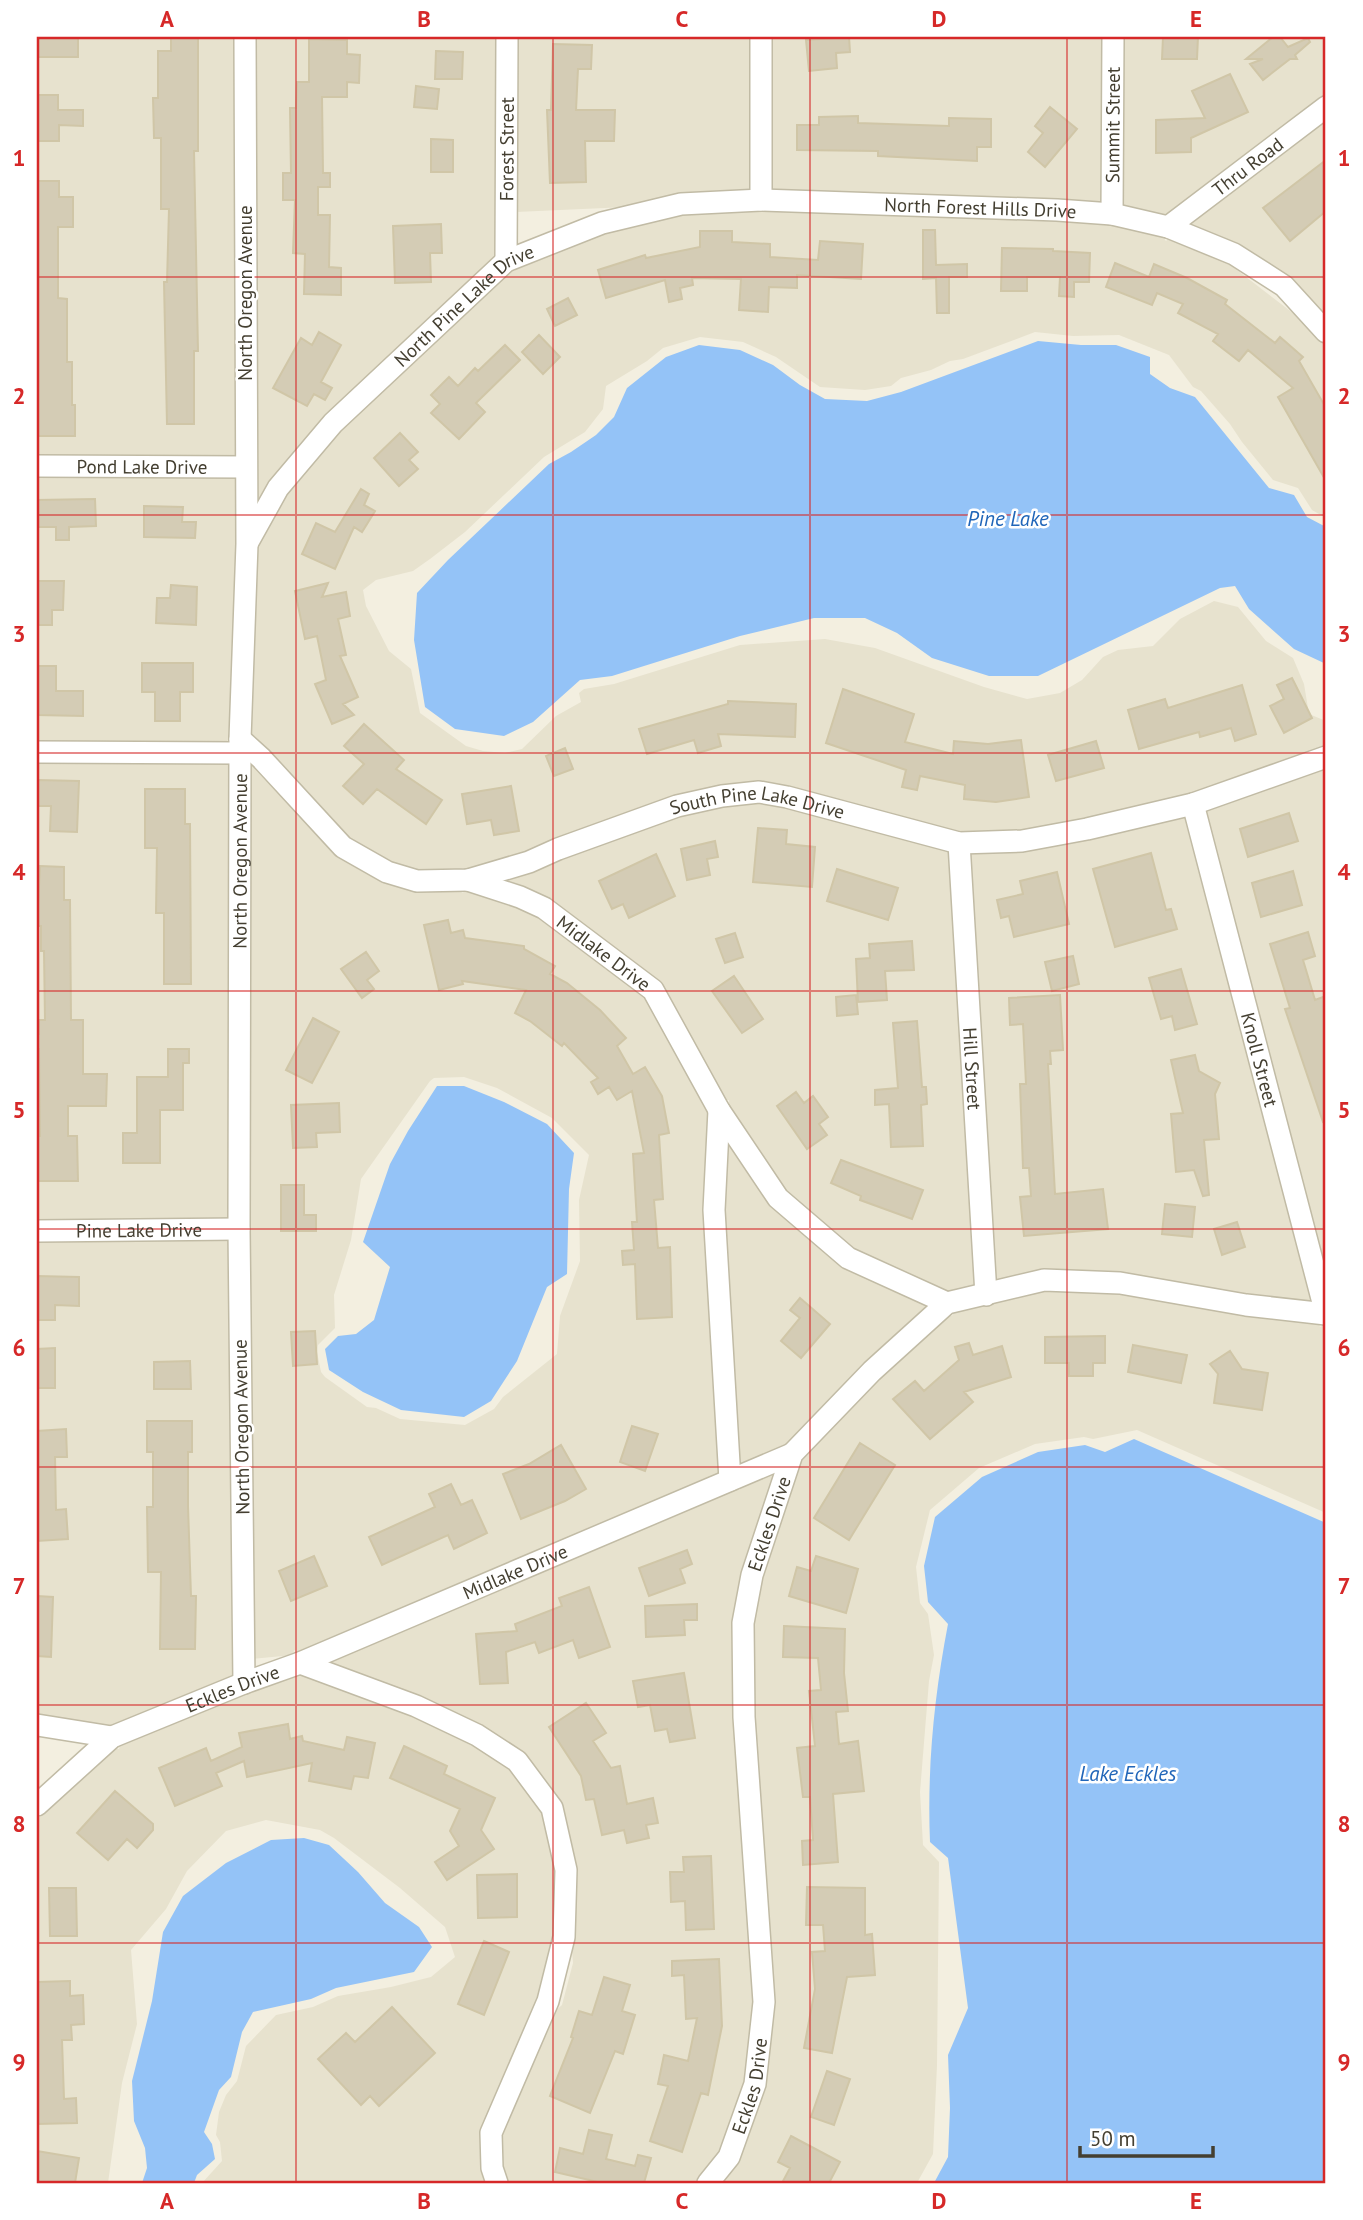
<svg xmlns="http://www.w3.org/2000/svg" width="1363" height="2220" viewBox="0 0 1363 2220" font-family="'PT Sans',sans-serif">
  <rect width="100%" height="100%" fill="#f3efe0"/>
  <path fill="#e7e2ce" fill-rule="evenodd" d="M37,37H236V456H37Z
    M254,37H498L497,256L256,509Z
    M516,37H752V190L627,207L516,212Z
    M770,37H1104L1103,203L770,190Z
    M1123,37H1326V94L1166,216L1121,206Z
    M1326,119V318L1188,224Z
    M761,211L1057,220L1111,224L1162,236L1166,241L1169,238L1224,260L1302,320L1326,346V518L1312,510L1298,488L1273,480L1242,442L1230,424L1201,391L1193,387L1169,355L1119,335L1073,336L1035,332L963,359L950,361L931,370L901,378L891,386L865,390L820,387L776,357L743,342L700,337L663,348L647,361L606,386L603,409L585,432L544,457L465,532L430,559L413,571L376,580L363,590L366,606L389,651L411,669L420,713L466,746L483,751L505,753L522,749L556,716L581,702L579,693L584,689L614,684L740,645L825,639L875,648L984,687L1027,699L1060,693L1082,680L1103,657L1118,650L1153,646L1180,619L1214,601L1238,607L1266,641L1293,658L1304,684L1309,714L1326,721V746L1190,794L1086,819L1022,831L960,832L790,786L758,782L468,869L462,868L461,870L418,871L390,862L348,838L249,735L256,547L285,494L340,431L510,271H515V269L605,233L682,214Z
    M37,477H236L237,543L235,547L237,548L231,736L227,741L229,743L37,742Z
    M249,761L383,881L414,891H461L462,893L468,891L517,907L540,917L646,997L710,1113L721,1473L300,1652L294,1650L293,1655L252,1659L248,1229ZM464,1077L497,1088L552,1118L589,1155L579,1200L580,1261L560,1316L557,1354L503,1397L494,1409L465,1425L400,1419L376,1408L367,1407L325,1377L321,1372L317,1352L318,1345L335,1328L334,1295L351,1240L361,1179L430,1081L434,1078Z
    M37,763L231,764L229,1219L37,1221Z
    M1326,768V1280L1204,811Z
    M758,803L786,807L950,851L976,1286L948,1292L853,1249L784,1191L729,1107V1100H725L661,984L503,881L680,816L723,806Z
    M1186,816L1313,1302L994,1282L969,853L1024,852L1089,839Z
    M727,1139L772,1207L929,1306L865,1363L787,1445L739,1466L724,1210Z
    M229,1240L234,1675L111,1727L37,1714V1242Z
    M1045,1291L1119,1294L1244,1316L1319,1324L1320,1327L1326,1324V1513L1137,1430L1093,1439L1084,1437L1035,1444L979,1468L930,1510L916,1567L920,1603L928,1614L934,1655L929,1681L920,1792L923,1845L939,1862L937,2065L933,2154L917,2183H720L764,2086L752,1624L761,1578L799,1462L803,1460L802,1457L878,1378L949,1315L952,1316L954,1312Z
    M776,1472L744,1571L755,2002L746,2082L721,2152L695,2183H507L501,2166L500,2136L554,2012L562,2005L573,1963L561,1805L419,1696L328,1662L732,1490H740V1487Z
    M301,1673L413,1716L473,1744L512,1770L543,1812L557,1872L555,1936L487,2183H202L222,2161L220,2142L216,2135L219,2112L226,2095L237,2081L246,2046L276,2015L313,2007L338,1996L391,1987L431,1977L455,1957L445,1927L400,1888L334,1838L320,1830L266,1820L226,1831L187,1871L166,1909L131,1950L137,2024L122,2083L108,2183H37V1819L114,1748L119,1749L120,1745L245,1693H252L253,1690Z"/>
  <path fill="#94c3f7" d="M1038,341L1081,345H1116L1150,357V374L1170,388L1195,397L1269,488L1294,495L1307,517L1326,527V664L1294,649L1249,609L1235,586L1220,588L1038,676H989L932,658L897,633L865,618H814L740,636L612,676L580,680L533,722L504,736L455,729L425,707L414,640L417,593L448,560L549,464L571,452L596,435L614,417L627,388L666,357L699,345L740,350L773,365L800,385L825,399L867,401L901,392Z
    M437,1086H464L504,1102L547,1124L574,1153L569,1189L567,1274L547,1287L517,1361L491,1401L464,1417L401,1410L363,1392L329,1370L325,1349L338,1336L356,1334L374,1320L390,1267L363,1242L390,1164L408,1131Z
    M1134,1439L1326,1523V2183H934L948,2157L950,2108L948,2055L968,2008L948,1858L930,1842C927,1769 934,1697 948,1624L928,1602L924,1566L935,1517L982,1477L1038,1452L1085,1445L1105,1452Z
    M304,1838L329,1845L358,1872L385,1903L419,1927L432,1947L414,1972L336,1988L311,1999L253,2012L242,2032L231,2077L219,2090L204,2132L212,2144L215,2159L197,2175L194,2183H142L147,2168L145,2148L134,2121L132,2081L152,2001L163,1932L183,1896L226,1863L271,1840Z"/>
  <path fill="#d4ccb5" stroke="#d0c6a7" stroke-width="2" d="M37,37H78V57H37Z
    M171,37H198V151H194L198,351H194V424H167L164,282H167L169,209H161V138H154L153,98H158V51H171Z
    M849,37L850,52L836,53L837,68L809,71L806,40Z
    M1163,37H1198L1197,59H1162Z
    M1273,37H1280L1288,47L1308,38L1310,42L1295,55L1297,59H1290L1263,80L1250,64L1263,59H1246Z
    M309,39L347,40V54L360,55L359,83L347,82V97H322L323,173H330V187H318V215H330L329,267L341,268V295L304,294L305,254L293,253L295,200H283V173H291L290,108H296L297,82H309Z
    M553,44L592,45L591,69H578L576,110H615L614,141H585L586,182L550,183L547,110H551Z
    M436,51L463,52L462,79H435Z
    M1230,74L1248,112L1191,138V152L1156,153V120L1205,118L1192,91Z
    M416,86L439,89L437,109L414,107Z
    M37,95H58V110H83V126L59,125V141H37Z
    M1050,107L1077,129L1045,167L1028,152L1043,133L1035,126Z
    M858,116V123L949,126V118L991,119V147H977V161L878,156V151L797,150V125H819V117Z
    M431,139L453,140V172H431Z
    M1326,160V211L1290,241L1263,208Z
    M37,181H59V197H73V227H58V298L67,299V362H72V405H75V436H37Z
    M441,224L442,253H430L431,282L395,283L393,226Z
    M923,230H935L936,265L967,264V277H949V313H937L936,278L923,279Z
    M700,231H732V242L770,244V257L818,260L820,241L863,244L861,279L797,275V288L769,287L768,312L739,310L741,279L692,278L693,285L680,288L682,299L669,302L665,280L606,298L598,270L645,255L646,258L700,247Z
    M1002,248L1053,249V251L1090,253L1089,282H1074V297L1059,296L1060,277H1027V291H1001Z
    M1115,263L1149,277L1154,264L1187,278L1227,300L1225,304L1275,343L1280,337L1303,357L1299,361L1326,408V481L1278,397L1293,388L1248,350L1239,361L1213,341L1218,334L1178,313L1183,304L1157,293L1152,305L1106,287Z
    M568,298L577,315L555,326L547,309Z
    M319,332L341,345L321,382L332,388L325,400L314,394L307,406L273,388L301,338L312,345Z
    M539,335L560,357L543,374L522,352Z
    M505,345L520,360L476,403L485,412L459,439L431,413L440,404L431,395L449,377L458,386L475,368L478,371Z
    M400,433L418,452L409,460L418,469L399,486L374,458Z
    M361,489L369,494L364,505L375,511L362,532L354,527L335,569L302,554L316,523L335,532Z
    M95,499L96,526L69,527V540H56V527H37V500Z
    M144,506L183,507L182,522H196L195,538L144,537Z
    M37,581H64L63,610H52V625H37Z
    M328,583L322,597L346,592L350,616L338,619L346,655L340,656L358,697L343,704L354,715L332,724L315,684L326,680L317,636L305,639L295,591Z
    M171,585L197,587L196,625L156,623L157,598H170Z
    M142,663H193V692H180V721H155V692H142Z
    M37,666H56V691H83V716L37,715Z
    M1292,678L1312,718L1284,733L1270,706L1284,699L1277,685Z
    M1242,685L1256,734L1235,741L1231,728L1200,737L1199,732L1139,749L1128,710L1165,699L1168,708Z
    M843,689L914,714L905,742L953,754L954,741L988,744L1021,740L1029,797L996,802L964,799L965,785L920,776L917,790L902,787L906,770L826,743Z
    M728,701L796,704L795,737L718,734L721,746L698,753L694,740L647,754L639,729L728,704Z
    M364,724L404,760L396,769L442,800L426,824L377,789L363,804L343,786L364,764L344,746Z
    M1096,741L1104,768L1056,781L1048,755Z
    M565,748L573,769L554,776L546,756Z
    M37,780L79,781L77,832L50,831L51,806H37Z
    M511,786L519,831L494,835L491,820L467,824L462,794Z
    M145,789H185V824H190L191,984H164V913H156L157,848H145Z
    M1289,813L1298,841L1248,857L1240,829Z
    M758,828L787,830L786,844L815,847L812,887L753,882Z
    M715,841L718,857L707,859L710,875L687,880L681,849Z
    M1151,853L1166,910L1171,909L1177,929L1115,947L1093,869Z
    M656,854L675,896L629,918L623,904L612,909L599,881Z
    M40,866L64,867V900H70L71,1020H83V1074H107L106,1106H68V1136H77L78,1181H37V1136H40L39,1049H37V1034H39V1020H45L44,951H41V926H37Z
    M837,869L898,888L888,920L827,901Z
    M1293,871L1302,905L1261,917L1252,883Z
    M1057,872L1069,924L1014,937L1009,916L1001,918L997,900L1023,894L1020,881Z
    M448,920L451,933L463,930L465,938L524,946V949L555,966L550,974L567,983L600,1010L626,1038L617,1046L633,1074L645,1067L662,1096L669,1133L659,1135L663,1199L654,1200L658,1248L670,1247L672,1317L637,1319L635,1264L623,1265L622,1251L634,1250L632,1222H637L633,1154L644,1153L632,1091L617,1100L609,1087L598,1094L591,1082L598,1078L564,1043L562,1046L530,1021L515,1013L526,990L462,981L463,984L439,990L424,925Z
    M1308,932L1315,956L1303,960L1315,1000L1326,996V1121L1323,1122L1285,1009L1290,1008L1270,944Z
    M735,933L743,957L725,963L716,939Z
    M912,941L914,970L885,971L887,1000L858,1002L856,959L870,958L869,944Z
    M366,952L379,971L367,980L374,989L362,998L341,969Z
    M1073,956L1079,984L1052,991L1045,962Z
    M1181,969L1197,1024L1175,1030L1172,1016L1161,1019L1149,978Z
    M734,976L763,1019L742,1033L712,991Z
    M856,995L858,1014L837,1016L836,997Z
    M1060,995L1063,1050L1050,1051L1051,1064H1048L1055,1194L1103,1189L1108,1229L1024,1236L1020,1197L1031,1196L1029,1168H1023L1020,1084H1026L1023,1024L1010,1025L1009,998Z
    M313,1018L339,1032L312,1083L286,1070Z
    M917,1021L922,1087H926L927,1104L921,1105L923,1146L891,1147L889,1104L875,1105V1090L898,1088L893,1023Z
    M168,1049H189V1063H183V1110H160V1163H123V1133H137V1077H168Z
    M1195,1055L1199,1071L1220,1083L1215,1094L1219,1139L1204,1140L1209,1195L1203,1196L1194,1170L1176,1172L1171,1114L1183,1113L1171,1060Z
    M796,1092L804,1103L813,1096L828,1117L819,1124L827,1135L807,1149L777,1106Z
    M339,1103L340,1132L316,1133L317,1147L293,1148L291,1105Z
    M841,1160L923,1190L912,1219L860,1200L861,1196L831,1183Z
    M281,1185H304V1215H316V1231H281Z
    M1165,1204L1195,1207L1192,1237L1162,1234Z
    M1237,1222L1245,1247L1222,1255L1214,1229Z
    M37,1276L79,1277V1306L55,1305V1320H37Z
    M800,1298L830,1324L801,1358L781,1341L800,1318L790,1310Z
    M315,1331L317,1364L293,1366L291,1332Z
    M1105,1336V1363H1093V1376H1069V1363H1045V1337Z
    M969,1343L973,1355L1002,1346L1011,1377L964,1392L973,1402L930,1439L893,1399L915,1381L924,1391L959,1360L955,1347Z
    M1133,1345L1187,1355L1181,1383L1128,1372Z
    M55,1348V1388H37V1349Z
    M1230,1351L1242,1369L1268,1373L1262,1410L1214,1403L1218,1374L1210,1364Z
    M190,1361L191,1389H154V1362Z
    M147,1421H192V1452H188V1506L191,1596H196L195,1649H160L161,1572H148L147,1507H153V1452H147Z
    M632,1426L658,1434L645,1471L620,1462Z
    M66,1429L67,1457H55L56,1510L66,1509L68,1539L37,1541V1431Z
    M860,1443L895,1465L849,1540L814,1518Z
    M561,1445L586,1489L565,1501L521,1519L503,1474L529,1464Z
    M451,1484L461,1505L472,1500L487,1533L454,1549L448,1535L382,1565L369,1537L435,1507L429,1494Z
    M687,1550L692,1564L680,1569L685,1583L649,1596L639,1568Z
    M314,1556L327,1586L291,1601L279,1571Z
    M816,1556L858,1569L846,1613L789,1596L797,1567L811,1571Z
    M589,1587L610,1647L579,1658L573,1640L539,1653L535,1642L506,1652L508,1683L480,1684L476,1634L517,1631L515,1624L562,1606L559,1598Z
    M37,1596L53,1597L51,1657L37,1656Z
    M697,1604V1620H684L685,1635L646,1637L645,1606Z
    M784,1626L845,1629L844,1673L848,1711L836,1712L839,1744L858,1741L864,1791L833,1794L838,1862L803,1865L802,1841L813,1840L810,1797H803L797,1748L815,1746L809,1691L821,1690L818,1658L783,1657Z
    M684,1673L695,1738L670,1742L667,1729L655,1731L650,1705L638,1707L633,1681Z
    M586,1703L606,1733L593,1741L611,1768L620,1766L627,1804L653,1798L658,1823L646,1825L649,1838L627,1843L624,1830L602,1835L594,1799L586,1800L581,1776L549,1727Z
    M288,1724L290,1739L302,1736L303,1741L344,1750L347,1737L375,1743L368,1778L354,1776L351,1789L309,1781L312,1763L247,1777L244,1761L216,1773L222,1786L175,1806L159,1768L206,1748L211,1761L242,1747L239,1733Z
    M404,1746L447,1766L444,1774L495,1798L481,1830L494,1849L447,1880L435,1862L459,1846L450,1831L460,1809L390,1778Z
    M115,1791L153,1824V1830L137,1848L127,1839L108,1860L77,1833Z
    M711,1856L714,1929L686,1930L685,1901L671,1902L670,1872H684L683,1857Z
    M517,1874V1917L478,1918L477,1875Z
    M807,1887L865,1888V1935L872,1934L875,1975L847,1977L832,2053L804,2048L815,1989L812,1952L825,1951L823,1925H806Z
    M49,1888H76L77,1936H50Z
    M484,1941L509,1952L484,2015L458,2004Z
    M719,1959L722,2026L708,2095L701,2093L682,2152L650,2141L668,2086L658,2084L664,2055L688,2061L697,2018L686,2019L684,1975L672,1976V1961Z
    M604,1977L630,1985L622,2011L635,2015L623,2054L615,2051L590,2113L550,2096L573,2038L571,2037L579,2011L592,2015Z
    M70,1981V1996L83,1995L84,2024L71,2025L72,2040H62L64,2099L76,2098L77,2123L37,2124V1982Z
    M392,2007L435,2053L379,2106L370,2096L361,2105L318,2059L346,2033L355,2042Z
    M827,2071L850,2079L834,2125L811,2117Z
    M589,2130L612,2135L606,2159L635,2166L638,2155L651,2158L644,2183H602L555,2172L560,2148L583,2154Z
    M791,2136L840,2162L829,2183H782L790,2168L778,2162Z
    M37,2151L79,2158L75,2183H37Z"/>
  <g fill="none" stroke-linecap="round" stroke-linejoin="round">
    <defs>
      <g id="minor">
        <path d="M761,200V37"/>
        <path id="s1" d="M1112,214L1113,37"/>
        <path id="s2" d="M1168,227L1326,107"/>
        <path id="s3" d="M506,261L507,37"/>
        <path id="s4" d="M37,466L246,467"/>
        <path id="s5" d="M248,542L278,488L333,423L506,261L602,223L681,204L761,200L1057,210L1112,214L1168,227L1234,254L1284,286L1326,332"/>
        <path id="s6" d="M240,739L261,758L343,847L387,872L417,881L468,880L529,862L558,849L677,806L722,796L759,792L787,797L959,843L1022,841L1087,829L1193,804L1326,757"/>
        <path d="M37,752L240,753"/>
        <path id="s7" d="M1193,804L1326,1314"/>
        <path id="s8" d="M959,843L986,1295"/>
        <path id="s9" d="M468,880L520,897L544,908L653,990L719,1110L778,1198L848,1258L947,1303"/>
        <path d="M719,1110L714,1210L730,1480"/>
        <path id="s10" d="M37,1231L239,1229"/>
        <path d="M300,1663L416,1706L477,1735L517,1761L552,1808L566,1870L564,1937L548,2001L491,2133L492,2168L497,2183"/>
        <path id="s11" d="M244,1683L239,1229L240,739L247,544L245,37"/>
        <path d="M37,1725L112,1737"/>
        <path id="s12" d="M37,1805L112,1737L244,1683L300,1663L792,1454"/>
        <path id="s13" d="M708,2183L729,2157L755,2084L764,2002L744,1717L743,1623L752,1575L792,1454L872,1371L947,1303L1044,1280L1120,1283L1246,1305L1326,1314"/>
      </g>
    </defs>
    <use href="#minor" stroke="#c1bba5" stroke-width="24"/>
    <use href="#minor" stroke="#fff" stroke-width="21"/>
  </g>
  <path fill="none" stroke="#d62828" stroke-width="2" stroke-opacity="0.55" d="M296,37V2183M553,37V2183M810,37V2183M1067,37V2183M37,277H1326M37,515H1326M37,753H1326M37,991H1326M37,1229H1326M37,1467H1326M37,1705H1326M37,1943H1326"/>
  <g text-anchor="middle" dominant-baseline="central" stroke-width="5" stroke-linejoin="round" paint-order="stroke">
    <g font-size="19" fill="#443f31" stroke="#fff">
      <text stroke="none"><textPath href="#s1" startOffset="89">Summit Street</textPath></text>
      <text stroke="none"><textPath href="#s3" startOffset="112">Forest Street</textPath></text>
      <text stroke="none"><textPath href="#s2" startOffset="100">Thru Road</textPath></text>
      <text stroke="none"><textPath href="#s5" startOffset="868">North Forest Hills Drive</textPath></text>
      <text transform="translate(245 293) rotate(-90)">North Oregon Avenue</text>
      <text stroke="none"><textPath href="#s5" startOffset="324">North Pine Lake Drive</textPath></text>
      <text stroke="none"><textPath href="#s4" startOffset="105">Pond Lake Drive</textPath></text>
      <text stroke="none"><textPath href="#s6" startOffset="586">South Pine Lake Drive</textPath></text>
      <text stroke="none"><textPath href="#s11" startOffset="822">North Oregon Avenue</textPath></text>
      <text stroke="none"><textPath href="#s9" startOffset="156">Midlake Drive</textPath></text>
      <text stroke="none"><textPath href="#s7" startOffset="264">Knoll Street</textPath></text>
      <text stroke="none"><textPath href="#s8" startOffset="226">Hill Street</textPath></text>
      <text stroke="none"><textPath href="#s10" startOffset="102">Pine Lake Drive</textPath></text>
      <text transform="translate(241 1427) rotate(-91)">North Oregon Avenue</text>
      <text stroke="none"><textPath href="#s13" startOffset="676">Eckles Drive</textPath></text>
      <text stroke="none"><textPath href="#s12" startOffset="537">Midlake Drive</textPath></text>
      <text stroke="none"><textPath href="#s12" startOffset="231">Eckles Drive</textPath></text>
      <text stroke="none"><textPath href="#s13" startOffset="108">Eckles Drive</textPath></text>
    </g>
    <g font-size="21" font-style="italic" fill="#2166b9" stroke="#fff">
      <text x="1008" y="518">Pine Lake</text>
      <text x="1128" y="1773">Lake Eckles</text>
    </g>
  </g>
  <rect width="1363" height="2220" fill="none" stroke="#ffffff" stroke-width="77"/>
  <path d="M1080 2146v10h133v-10" fill="none" stroke="#443f31" stroke-width="3.5"/>
  <text x="1090" y="2146" font-size="21" fill="#443f31" stroke="#ffffff" stroke-width="5" paint-order="stroke">50 m</text>
  <rect x="38" y="38" width="1286" height="2144" fill="none" stroke="#d62828" stroke-width="2.5"/>
  <g font-size="23" text-anchor="middle" font-weight="bold" fill="#d62828">
    <text x="167" y="27">A</text>
    <text x="424" y="27">B</text>
    <text x="682" y="27">C</text>
    <text x="939" y="27">D</text>
    <text x="1196" y="27">E</text>
    <text x="19" y="166">1</text>
    <text x="1344" y="166">1</text>
    <text x="19" y="404">2</text>
    <text x="1344" y="404">2</text>
    <text x="19" y="642">3</text>
    <text x="1344" y="642">3</text>
    <text x="19" y="880">4</text>
    <text x="1344" y="880">4</text>
    <text x="19" y="1118">5</text>
    <text x="1344" y="1118">5</text>
    <text x="19" y="1356">6</text>
    <text x="1344" y="1356">6</text>
    <text x="19" y="1594">7</text>
    <text x="1344" y="1594">7</text>
    <text x="19" y="1832">8</text>
    <text x="1344" y="1832">8</text>
    <text x="19" y="2070">9</text>
    <text x="1344" y="2070">9</text>
    <text x="167" y="2209">A</text>
    <text x="424" y="2209">B</text>
    <text x="682" y="2209">C</text>
    <text x="939" y="2209">D</text>
    <text x="1196" y="2209">E</text>
  </g>
</svg>
